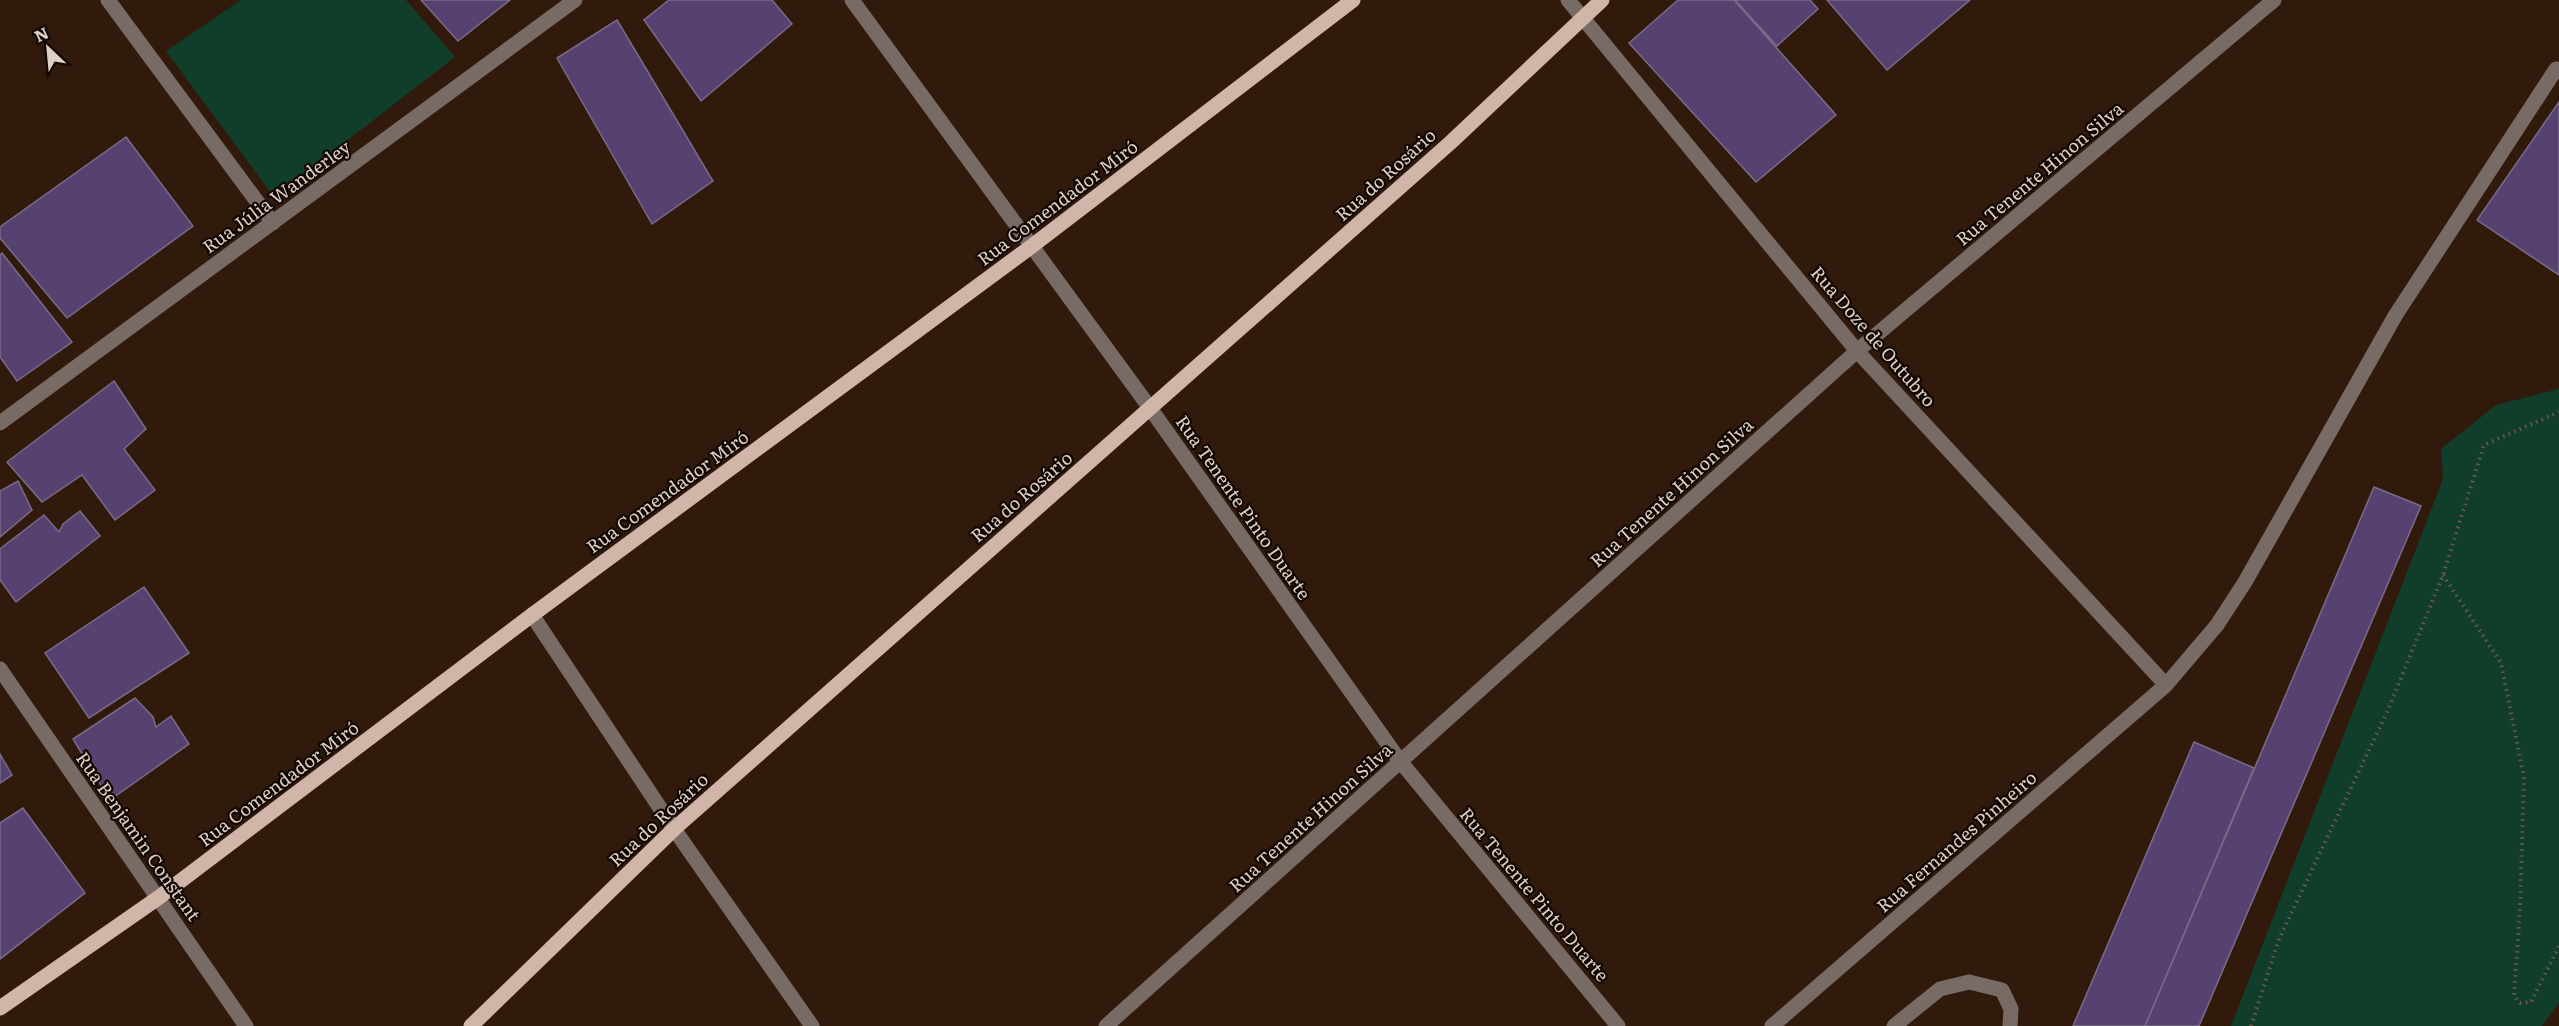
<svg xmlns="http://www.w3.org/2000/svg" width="2559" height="1026" viewBox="0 0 2559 1026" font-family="Literata,serif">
  <rect width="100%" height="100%" fill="#311a0b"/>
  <path fill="#103e2a" d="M241,0H406L455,57L274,197L166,51Z
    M2559,389V1003L2542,1026H2231L2443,479L2441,449L2496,405Z"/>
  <path fill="#564170" stroke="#786c88" stroke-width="1.5" d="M421,0H510L458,41Z
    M669,0H772L792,24L701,101L644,20Z
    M1678,0H1734L1836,115L1756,182L1629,43Z
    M1735,0H1810L1818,9L1777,46Z
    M1827,0H1970L1887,70Z
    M617,20L713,181L652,224L557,58Z
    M2559,102V275L2477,220Z
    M126,137L193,226L67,318L0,238V227Z
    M2,253L72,342L17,381L0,357V255Z
    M114,381L146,429L124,449L155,490L115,520L82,475L42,502L7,462Z
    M18,481L32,510L0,537V491Z
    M2374,487L2421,506L2199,1026H2145Z
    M80,511L100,536L16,602L0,580V549L44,515L59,532L63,524Z
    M144,587L189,653L89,718L45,653Z
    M135,698L153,717L156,727L171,716L189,744L110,800L73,739Z
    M2194,742L2254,768L2145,1026H2073Z
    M0,754L12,775L0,783Z
    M23,808L85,893L0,959V823Z"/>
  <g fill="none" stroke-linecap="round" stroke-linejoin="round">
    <path stroke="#6d594b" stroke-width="4" stroke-dasharray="1.5 4.5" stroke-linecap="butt" d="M2443,575L2501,663L2524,777L2520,909L2514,996L2520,1003L2531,1002L2559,946
      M2251,1026L2279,939L2388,710L2443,575L2484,445L2559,412"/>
    <path stroke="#786a64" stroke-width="15" d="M108,0L273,223
      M852,0L1150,408L1400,761L1618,1026
      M1568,0L1857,351L2166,685
      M0,423L575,0
      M532,615L674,829L812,1026
      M0,669L246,1026
      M1106,1026L1857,351L2274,0
      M1772,1026L2166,685L2217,625L2245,582L2395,316L2556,69
      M1894,1026L1940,989L1969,982L2002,990L2011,1009L2010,1026"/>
    <path stroke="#d2b5a9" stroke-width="15" d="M0,1008L158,898L532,615L1032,246L1353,0
      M471,1026L674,829L1450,143L1602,0"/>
  </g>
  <g text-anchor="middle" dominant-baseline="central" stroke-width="4.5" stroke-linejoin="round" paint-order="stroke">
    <g font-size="18" fill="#dfcfc5" stroke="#120803">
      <text transform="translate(2039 173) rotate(-40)">Rua Tenente Hinon Silva</text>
      <text transform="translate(1385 174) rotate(-42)">Rua do Rosário</text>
      <text transform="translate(276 196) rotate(-36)">Rua Júlia Wanderley</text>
      <text transform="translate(1057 202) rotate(-37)">Rua Comendador Miró</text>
      <text transform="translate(1874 336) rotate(49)">Rua Doze de Outubro</text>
      <text transform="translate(667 491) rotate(-36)">Rua Comendador Miró</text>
      <text transform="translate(1671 492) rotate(-42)">Rua Tenente Hinon Silva</text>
      <text transform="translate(1021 496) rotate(-41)">Rua do Rosário</text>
      <text transform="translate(1244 507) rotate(55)">Rua Tenente Pinto Duarte</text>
      <text transform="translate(278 783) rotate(-37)">Rua Comendador Miró</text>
      <text transform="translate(1310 817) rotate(-42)">Rua Tenente Hinon Silva</text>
      <text transform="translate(658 819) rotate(-43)">Rua do Rosário</text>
      <text transform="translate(139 836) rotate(55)">Rua Benjamin Constant</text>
      <text transform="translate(1956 841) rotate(-41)">Rua Fernandes Pinheiro</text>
      <text transform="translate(1535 894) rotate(50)">Rua Tenente Pinto Duarte</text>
    </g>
  </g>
  <g transform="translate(48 48) rotate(334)" stroke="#120803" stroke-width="4.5" paint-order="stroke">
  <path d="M0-4.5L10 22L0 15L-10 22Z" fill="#dfcfc5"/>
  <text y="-9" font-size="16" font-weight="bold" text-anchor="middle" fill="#dfcfc5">N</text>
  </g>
</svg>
